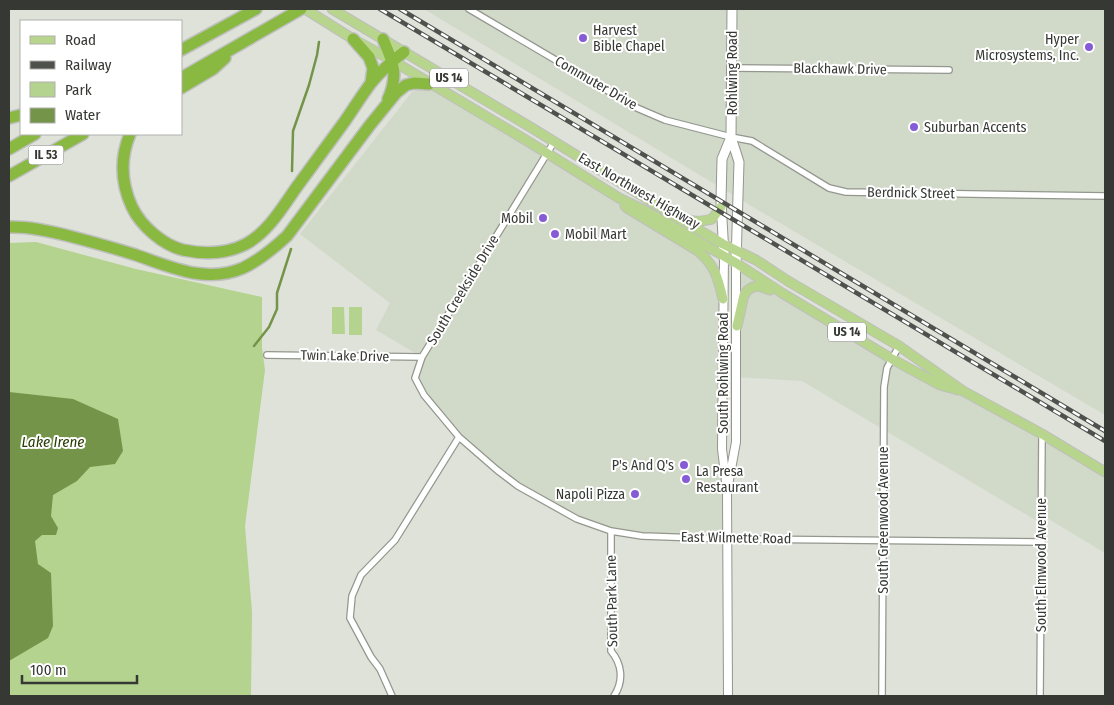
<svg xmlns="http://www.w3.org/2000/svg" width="1114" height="705" viewBox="0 0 1114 705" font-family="'Fira Sans Condensed',sans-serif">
  <rect width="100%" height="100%" fill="#dee2d9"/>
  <path fill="#d1d9c9" d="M424,9H1105V415L748,204Z
    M429,84L703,255L723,299L722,449L728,539L611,531L577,519L518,486L459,437L424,395L415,378L422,357L376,330L390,303L300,234L412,92Z
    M736,263L890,358L963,391L1105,472V553L1042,515V524L802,381L735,377Z"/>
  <path fill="#b4d38e" d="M36,242L136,269L262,297V348L265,370L245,526L252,612L251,696H9V243Z
    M332,307H344L345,334H332Z
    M349,307H362V335H349Z"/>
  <path fill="#74944a" d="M9,392L73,399L118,419L123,451L115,464L90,467L77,481L53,495L51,516L58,528L56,535H42L35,541L38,564L51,573L53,626L48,638L9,661Z"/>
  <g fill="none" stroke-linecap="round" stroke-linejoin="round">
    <path stroke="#74944a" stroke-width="2.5" d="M292,171L293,131L309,85L317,55L319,42
      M254,346L269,327L277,309V293L291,249"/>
    <defs>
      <path id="minor" d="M469,9L637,108L665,120L731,137L752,141L829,188L846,192L1105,196
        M732,68L949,70
        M554,142L422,357L415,378L424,395L459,437L497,470L518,486L577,519L611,531L642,536L728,539L1042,542
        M267,355L422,357
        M611,531V651C622,664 624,681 614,696
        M392,696L380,669L371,657L350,618L352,596L361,575L395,540L459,437
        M882,696L884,387L887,368L899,346
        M1040,696L1042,434"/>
      <path id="tertiary" d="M724,255L722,449L727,490L728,696
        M729,480L736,442V263"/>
      <path id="secondary" d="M732,9L731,137L739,162L736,263
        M724,255L721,201L722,159L731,137"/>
      <path id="primary" d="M305,9L353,39L393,61L529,142L619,198L644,210L736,263L782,293L892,359L940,385L958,390
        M332,9L532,128L670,213L723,244L756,260L788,281L899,346L963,391L1042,434L1105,472
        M625,206L627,208L698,251C715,265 718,278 723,299
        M686,219C695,223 702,221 712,219L721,207
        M737,326L744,295L748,290L753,287L759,286L770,290"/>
      <path id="motorway" d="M353,39L369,57L373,68L371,83
        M383,39C393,62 399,75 388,99
        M181,50L256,9
        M181,78L301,9
        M181,88L213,69L225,58
        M9,118L21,115
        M130,134C120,158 121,183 132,207C141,226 163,245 183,250C203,254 227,254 246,244C268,232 282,208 296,188C312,166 329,143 345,121C354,108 362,95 371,83C380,72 392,61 404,52
        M9,149L35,134
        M9,176L83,134
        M9,227C29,226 50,231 69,236C92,242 114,248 136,255C171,267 206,284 243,268C260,260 274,248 287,236L370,125L396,93L406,85L414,83L429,84"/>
    </defs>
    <use href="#minor" stroke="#93978e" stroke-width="8"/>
    <use href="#tertiary" stroke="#93978e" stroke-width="10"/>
    <use href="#secondary" stroke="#93978e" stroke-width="11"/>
    <use href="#primary" stroke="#bfbfbe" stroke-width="11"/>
    <use href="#motorway" stroke="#bfbfbe" stroke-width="14"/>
    <use href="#minor" stroke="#fff" stroke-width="5.5"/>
    <use href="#tertiary" stroke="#fff" stroke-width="8"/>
    <use href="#secondary" stroke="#fff" stroke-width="9"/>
    <use href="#primary" stroke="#b8d58d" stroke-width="9"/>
    <use href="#motorway" stroke="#89b941" stroke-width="11"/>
    <defs>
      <path id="rail" d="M380,9L1105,441
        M400,9L1105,431"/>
    </defs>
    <use href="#rail" stroke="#4f514d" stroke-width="4.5"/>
    <use href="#rail" stroke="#fff" stroke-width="2.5" stroke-dasharray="8" stroke-linecap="butt"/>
  </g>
  <g fill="#865cd6" stroke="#fff" stroke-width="2">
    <circle cx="583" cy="38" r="5"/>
    <circle cx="1089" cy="47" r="5"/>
    <circle cx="914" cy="127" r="5"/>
    <circle cx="543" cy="218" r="5"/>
    <circle cx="555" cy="234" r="5"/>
    <circle cx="684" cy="465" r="5"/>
    <circle cx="686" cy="479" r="5"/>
    <circle cx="635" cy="494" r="5"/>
  </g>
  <g text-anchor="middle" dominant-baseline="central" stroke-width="4" stroke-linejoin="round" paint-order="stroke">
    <g fill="#fff" stroke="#727471" stroke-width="1">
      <rect x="430" y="68.5" width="38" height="19" rx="4"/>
      <rect x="28.5" y="145.5" width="35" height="19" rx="4"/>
      <rect x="828" y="322.5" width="38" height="19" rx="4"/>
    </g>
    <g font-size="12" font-weight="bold" fill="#363834">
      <text x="449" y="78">US 14</text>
      <text x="46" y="155">IL 53</text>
      <text x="847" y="332">US 14</text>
    </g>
    <g font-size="14" fill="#363834" stroke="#fff" text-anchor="start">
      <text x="593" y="30">Harvest<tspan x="593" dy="16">Bible Chapel</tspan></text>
      <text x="1079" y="39" text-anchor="end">Hyper<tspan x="1079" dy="16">Microsystems, Inc.</tspan></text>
      <text x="924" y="127">Suburban Accents</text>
      <text x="533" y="218" text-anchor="end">Mobil</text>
      <text x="565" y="234">Mobil Mart</text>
      <text x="674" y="465" text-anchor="end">P's And Q's</text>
      <text x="696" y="471">La Presa<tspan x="696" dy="16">Restaurant</tspan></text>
      <text x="625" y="494" text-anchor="end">Napoli Pizza</text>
    </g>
    <g font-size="14" fill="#363834" stroke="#fff">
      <text transform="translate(840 69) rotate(1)">Blackhawk Drive</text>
      <text transform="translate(732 73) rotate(-90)">Rohlwing Road</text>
      <text transform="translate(596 83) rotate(30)">Commuter Drive</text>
      <text transform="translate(639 191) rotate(30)">East Northwest Highway</text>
      <text transform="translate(911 193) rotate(1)">Berdnick Street</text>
      <text transform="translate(463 290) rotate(-59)">South Creekside Drive</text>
      <text transform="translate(345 356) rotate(1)">Twin Lake Drive</text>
      <text transform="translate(723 373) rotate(-90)">South Rohlwing Road</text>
      <text transform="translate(883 520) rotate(-90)">South Greenwood Avenue</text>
      <text transform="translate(736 538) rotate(1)">East Wilmette Road</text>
      <text transform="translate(1041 565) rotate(-90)">South Elmwood Avenue</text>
      <text transform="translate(612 601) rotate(-91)">South Park Lane</text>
    </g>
    <g font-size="15" font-style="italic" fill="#283c03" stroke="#fff">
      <text x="53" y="442">Lake Irene</text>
    </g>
  </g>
  <rect width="1114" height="705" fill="none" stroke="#363834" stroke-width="20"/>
  <rect x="20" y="20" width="162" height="115" fill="#ffffff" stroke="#afafae"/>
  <rect x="30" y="36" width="25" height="8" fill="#b8d58d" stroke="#afafae"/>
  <text x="65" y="45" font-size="15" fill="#363834">Road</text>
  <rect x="30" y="61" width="25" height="8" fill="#4f514d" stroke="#afafae"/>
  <text x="65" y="70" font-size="15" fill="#363834">Railway</text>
  <rect x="30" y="82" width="25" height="15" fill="#b4d38e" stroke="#afafae"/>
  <text x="65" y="95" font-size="15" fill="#363834">Park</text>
  <rect x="30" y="108" width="25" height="15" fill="#74944a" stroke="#afafae"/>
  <text x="65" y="120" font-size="15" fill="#363834">Water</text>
  <path d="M22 675v8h115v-8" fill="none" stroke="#363834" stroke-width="2.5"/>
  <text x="30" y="675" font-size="15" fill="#363834" stroke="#ffffff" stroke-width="4" paint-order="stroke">100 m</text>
</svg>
